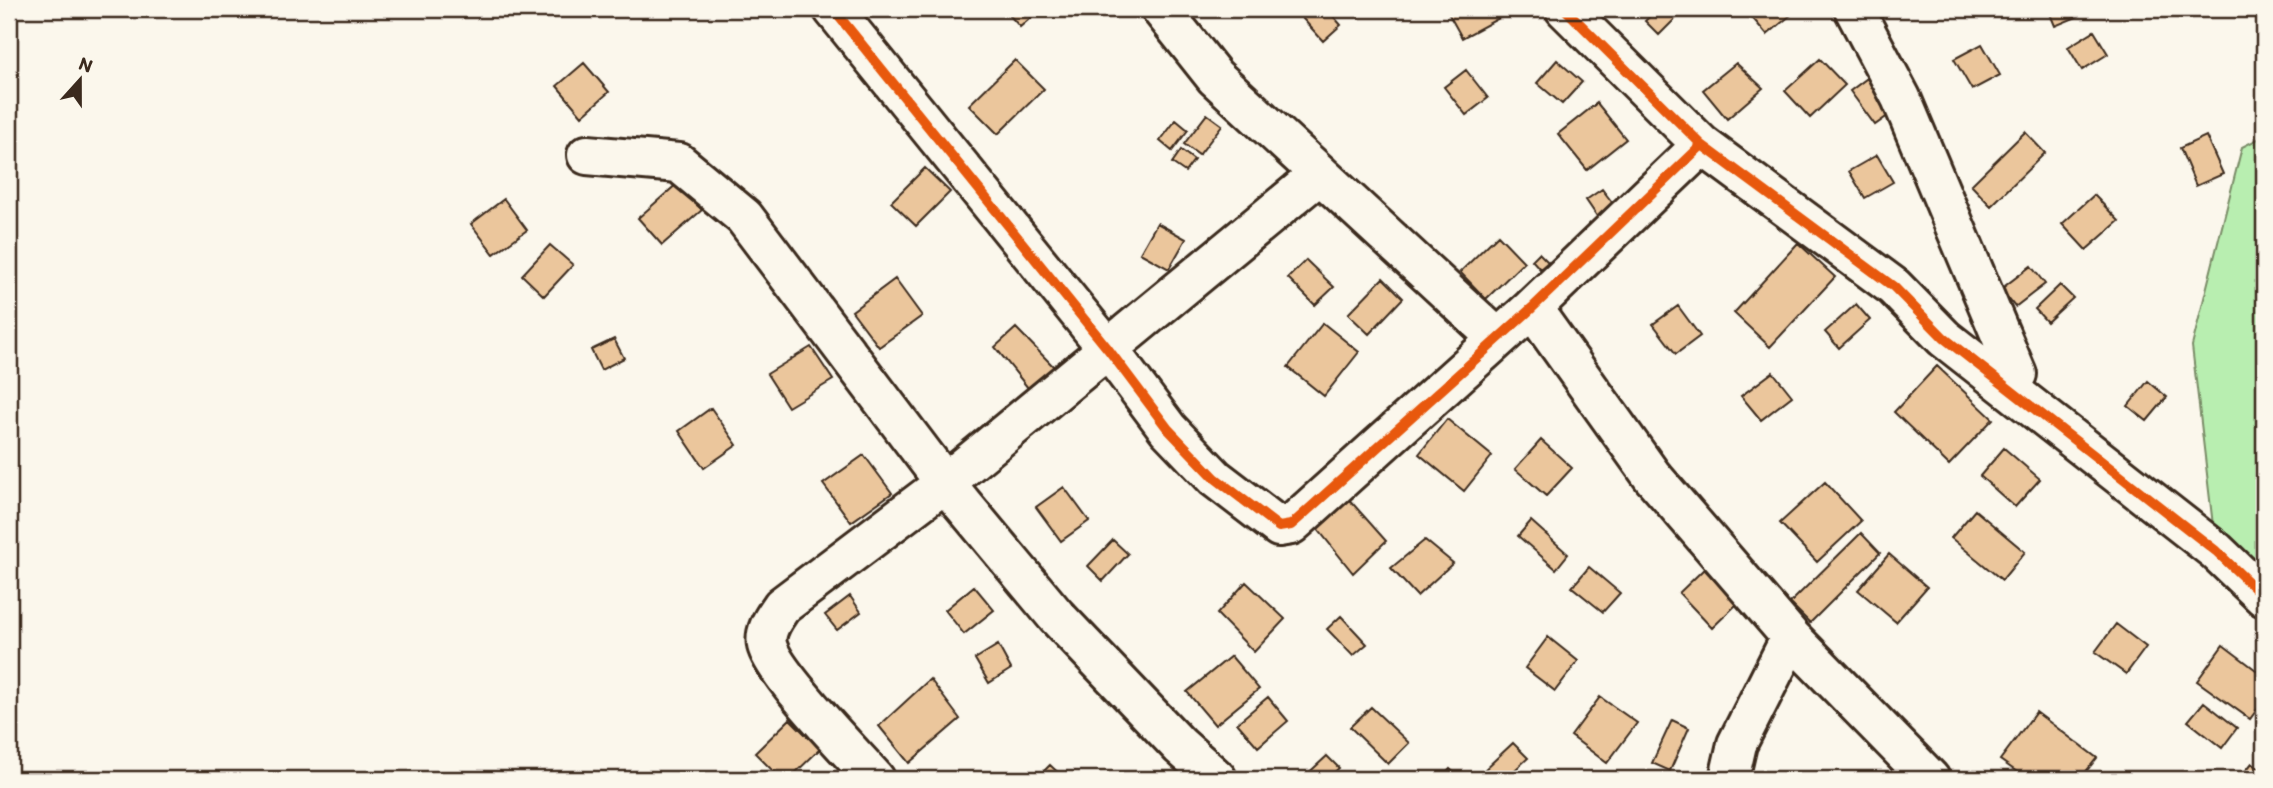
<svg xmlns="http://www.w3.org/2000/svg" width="2273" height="788" viewBox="0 0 2273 788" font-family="Itim,sans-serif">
  <rect width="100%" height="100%" fill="#fbf7ec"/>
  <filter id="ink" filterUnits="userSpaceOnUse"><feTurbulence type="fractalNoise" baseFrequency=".0143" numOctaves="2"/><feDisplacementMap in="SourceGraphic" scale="14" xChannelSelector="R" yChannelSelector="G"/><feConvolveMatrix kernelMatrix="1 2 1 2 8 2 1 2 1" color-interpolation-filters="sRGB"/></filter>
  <g filter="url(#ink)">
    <path fill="#b8eeb0" stroke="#7a8c67" stroke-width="2" d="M2264,136V595L2216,551L2192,346L2242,147Z"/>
    <path fill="#ebc69c" stroke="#3b2a1e" stroke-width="2" d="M1004,9H1041L1020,27Z
      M1294,9H1327L1341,25L1323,41Z
      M1446,9H1516L1462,38Z
      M1657,9H1679L1682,12L1659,35L1645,21Z
      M1757,9H1798L1767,35L1750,15Z
      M2048,9H2076L2079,16L2055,26Z
      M2094,31L2108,54L2082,70L2068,47Z
      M1982,44L2000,75L1972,90L1954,59Z
      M1820,59L1845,85L1810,118L1785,91Z
      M1015,60L1044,89L998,134L969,105Z
      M1557,60L1582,82L1562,104L1537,83Z
      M584,63L609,92L582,116L557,86Z
      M1736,63L1763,88L1727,119L1703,90Z
      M1466,70L1488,98L1466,115L1444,87Z
      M1870,76L1896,110L1875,125L1850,91Z
      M1597,103L1626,139L1587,170L1558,134Z
      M1207,114L1222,125L1199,155L1184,144Z
      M1176,120L1188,130L1172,151L1160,141Z
      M2025,132L2045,153L1991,206L1971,185Z
      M2206,136L2223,174L2196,186L2180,148Z
      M1181,150L1194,160L1185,172L1172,163Z
      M1877,155L1893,182L1865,198L1849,171Z
      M925,168L950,192L916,226L891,202Z
      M678,183L702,210L662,245L638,218Z
      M1602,189L1618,210L1601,222L1586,200Z
      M2094,195L2119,221L2086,250L2062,224Z
      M504,199L527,230L494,254L471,224Z
      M1157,223L1186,239L1169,269L1140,253Z
      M1498,235L1524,262L1486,299L1460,272Z
      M1798,243L1835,277L1770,347L1734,313Z
      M550,245L573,265L544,296L522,275Z
      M1539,253L1548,262L1540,269L1532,260Z
      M1306,260L1334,287L1315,305L1288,278Z
      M2031,266L2045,284L2015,307L2001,289Z
      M1383,278L1403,298L1369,334L1348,314Z
      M895,279L922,316L879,347L852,311Z
      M2060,285L2073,298L2047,322L2035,309Z
      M1856,304L1870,320L1839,348L1825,332Z
      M1678,306L1700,336L1676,354L1653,324Z
      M1323,323L1359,352L1324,396L1288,367Z
      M1016,328L1054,367L1028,388L995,347Z
      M614,339L624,358L601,370L591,350Z
      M811,347L833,380L788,407L767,374Z
      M1937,366L1993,419L1949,465L1894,412Z
      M1773,372L1792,396L1761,420L1741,396Z
      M2148,381L2167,397L2147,421L2128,406Z
      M711,408L737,445L704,468L679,431Z
      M1447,419L1492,456L1464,491L1419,454Z
      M1541,440L1572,468L1546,496L1515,469Z
      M2004,448L2040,479L2015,507L1980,476Z
      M864,455L892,493L851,522L823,484Z
      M1825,482L1861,521L1817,562L1780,523Z
      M1064,487L1089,521L1061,541L1036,507Z
      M1346,496L1386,541L1353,573L1317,528Z
      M1975,510L2025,552L2002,580L1951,538Z
      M1531,521L1568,554L1556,569L1518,536Z
      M1861,533L1880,553L1810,623L1790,603Z
      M1113,540L1128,554L1103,581L1088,566Z
      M1425,540L1453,563L1417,596L1391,568Z
      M1889,554L1927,587L1896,622L1858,590Z
      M1589,567L1620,593L1603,612L1572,587Z
      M1704,569L1737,604L1712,628L1679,593Z
      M1246,582L1285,619L1254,652L1217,614Z
      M974,586L994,610L964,634L945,610Z
      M850,596L861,612L837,630L825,615Z
      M1341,616L1367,644L1353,656L1327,629Z
      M2116,624L2146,647L2126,674L2095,652Z
      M1548,637L1578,661L1555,691L1525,668Z
      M998,645L1011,669L989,683L975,659Z
      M2223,645L2264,676V700L2250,719L2197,681Z
      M1231,656L1259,689L1215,725L1187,692Z
      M930,679L960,719L909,763L879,726Z
      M1268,697L1288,721L1258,747L1237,723Z
      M1600,697L1637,723L1607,763L1571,736Z
      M2204,702L2237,728L2222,748L2188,721Z
      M1371,707L1409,743L1388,764L1350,727Z
      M2036,712L2097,758L2080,779H2027L2000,760Z
      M790,719L820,749L789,779H781L755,753Z
      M1672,720L1689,728L1670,771L1652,763Z
      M1513,743L1528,758L1505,779H1490L1482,772Z
      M1327,756L1339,768L1327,779H1302Z
      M2252,763L2264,772V779H2239Z
      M1050,765L1065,779H1036Z
      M1450,769L1461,779H1441Z"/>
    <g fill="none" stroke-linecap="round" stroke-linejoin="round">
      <defs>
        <path id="minor" d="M833,9L1108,349L1168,429L1215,478L1279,527L1291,525L1299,518L1532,308L1702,145
          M1161,9L1215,77L1496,337
          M1565,9L1702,145L1894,287L1944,338L2216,551L2264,597
          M1854,9L1901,98L2017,374
          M587,155L679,163L744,217L945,483L1056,616L1180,746L1217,779
          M1532,308L1652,476L1791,637L1930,779
          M875,779C852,753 774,674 767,645C764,630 774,618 782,606L945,483L1320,174
          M1729,779L1737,744L1791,637"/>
      </defs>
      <use href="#minor" stroke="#3b2a1e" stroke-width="44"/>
      <use href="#minor" stroke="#fbf7ec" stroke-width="38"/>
      <defs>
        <path id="cycleway" d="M833,9L1108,349L1168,429L1215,478L1279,527L1291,525L1299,518L1532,308L1702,145
          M1565,9L1702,145L1894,287L1944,338L2216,551L2264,597"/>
      </defs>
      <use href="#cycleway" stroke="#fbf7ec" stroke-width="15"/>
      <use href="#cycleway" stroke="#e8590c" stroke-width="10"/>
    </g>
  </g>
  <rect width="2273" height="788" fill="none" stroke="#fbf7ec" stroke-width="35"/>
  <rect x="18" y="18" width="2238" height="753" fill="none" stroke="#3b2a1e" stroke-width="2.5" filter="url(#ink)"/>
  <g transform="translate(80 80) rotate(21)" stroke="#fbf7ec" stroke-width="5" paint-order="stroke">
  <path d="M0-5L12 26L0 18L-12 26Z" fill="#3b2a1e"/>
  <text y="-10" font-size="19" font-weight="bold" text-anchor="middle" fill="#3b2a1e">N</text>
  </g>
</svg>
